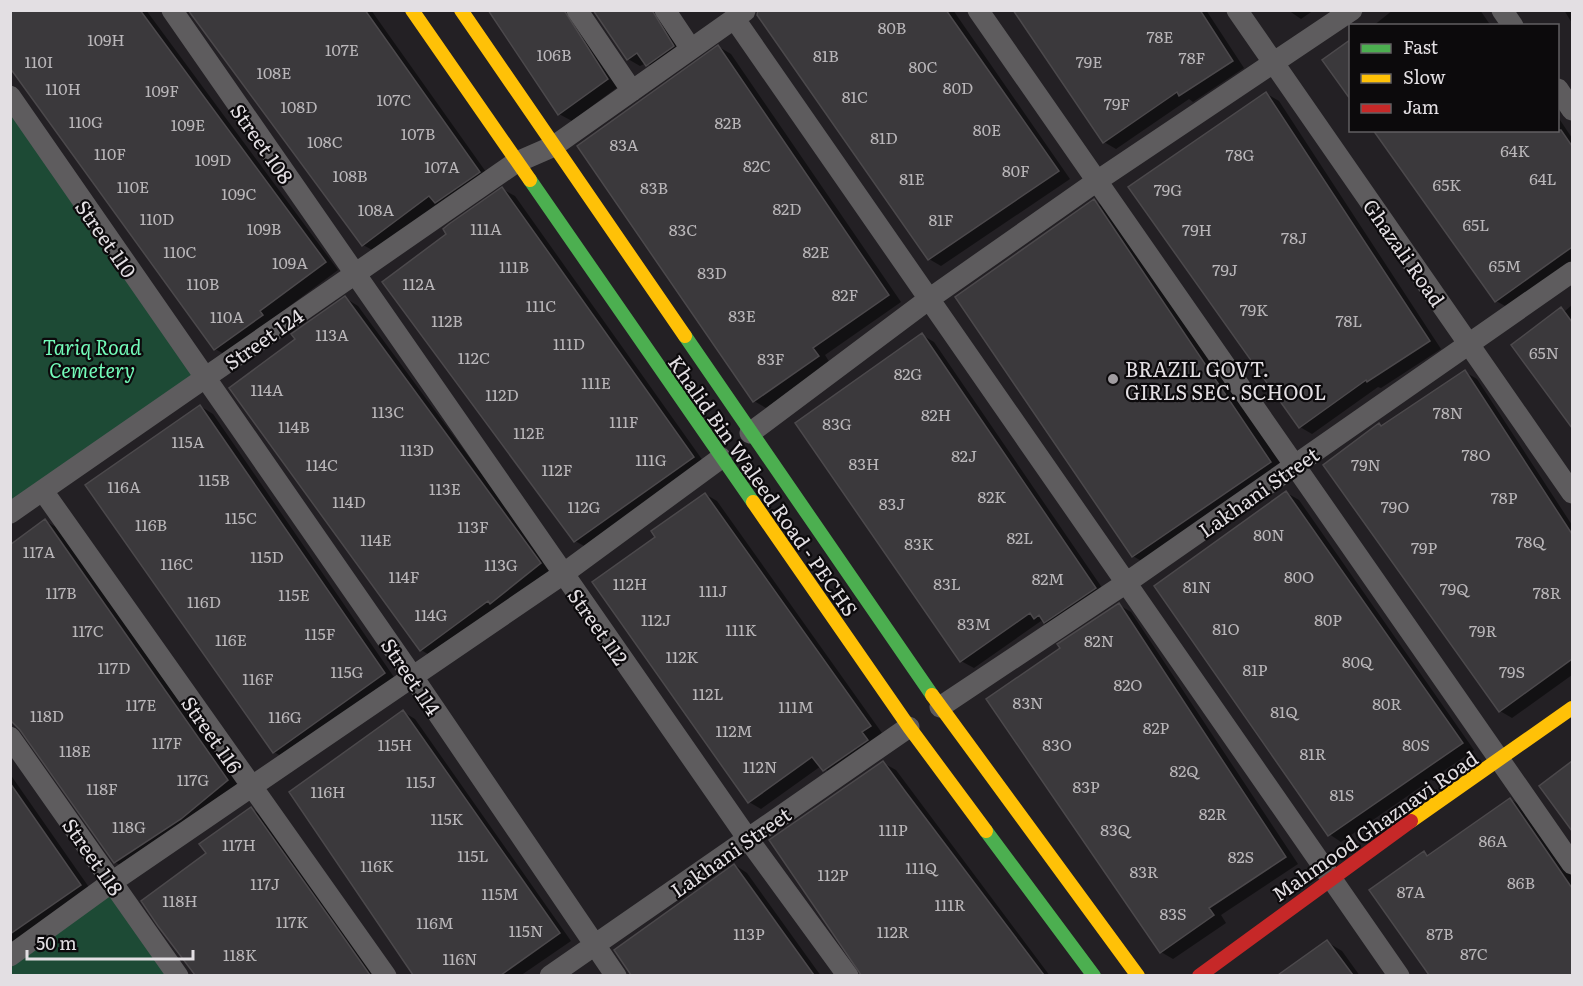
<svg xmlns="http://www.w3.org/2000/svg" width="1583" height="986" viewBox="0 0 1583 986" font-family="Literata,serif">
  <rect width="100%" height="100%" fill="#232024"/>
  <path fill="#1d4a35" d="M10,96L204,379L10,513Z
    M112,882L178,975H11L10,956Z"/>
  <path fill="#0007" d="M10,10H146L338,270L272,319L274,322L228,356L215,349Z
    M190,10H371L491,179L376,252L363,245Z
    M490,10H579L619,86L572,121L559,114Z
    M594,10H657L685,53L659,71L646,63L640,66L628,59Z
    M760,10H953L1070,179L941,266L929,259Z
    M1014,10H1206L1244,68L1193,102L1189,99L1116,149L1104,142Z
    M1288,10H1314L1301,19Z
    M1393,10H1480L1491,26H1373Z
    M1564,10H1572V23Z
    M1350,41V97L1324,60Z
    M719,47L731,54L901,302L825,355L830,363L766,408L754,401Z
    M1267,94L1279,101L1441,349L1381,388L1378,387L1312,434L1300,427Z
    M1558,117L1572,138V263L1509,308L1496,301L1558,130Z
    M502,189L515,196L706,465L588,548L575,541L384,283Z
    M1094,201L1114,212L1290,474L1153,568L1133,556Z
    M345,298L358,306L553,571L433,657L421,650L297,339Z
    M1572,305V425L1513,345L1562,309L1565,311Z
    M922,335L934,342L1107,595L1047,625L1041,621L974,668L961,661Z
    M1465,372L1477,379L1572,525V675L1512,718L1500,711L1383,427Z
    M200,406L213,414L396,680L286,759L274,752Z
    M1287,493L1299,500L1474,750L1341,842L1329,834Z
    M705,494L717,501L882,733L836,777L821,766L761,809L749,802L657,537Z
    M45,521L58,528L240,788L128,870L115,862L22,729Z
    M1119,605L1131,612L1298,864L1221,915L1226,923L1173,959L1161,952L1062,648Z
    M403,712L415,719L571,941L520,976H415L291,793Z
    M883,763L896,770L1050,976H862L860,968Z
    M1572,763V829L1541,786Z
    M10,774L93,893L10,952Z
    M1510,799L1525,808L1572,877V976H1431L1371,890L1424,853L1429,856Z
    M251,809L263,816L376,976H197L143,901L208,853Z
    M735,865L747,873L821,976H634L616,950Z
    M1327,942L1342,951L1360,976H1281Z"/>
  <path fill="#3b393c" stroke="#4c494c" stroke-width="1.5" d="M10,10H140L326,262L260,311L263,315L214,350L10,68Z
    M188,10H365L480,172L435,203L429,196L362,246Z
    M488,10H564L608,79L558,115Z
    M593,10H652L674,46L646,66L637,53L627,60Z
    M758,10H946L1059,171L928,260L757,15Z
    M1013,10H1200L1233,61L1179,96L1177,92L1103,143Z
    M1350,40V99L1322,60Z
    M718,45L889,295L813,348L819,356L753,402L577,146Z
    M1266,92L1430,341L1367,382L1366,380L1299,428L1128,187Z
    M1373,130H1561L1572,146V247L1495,302Z
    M502,187L694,457L574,542L382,282L446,234L443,229L449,224Z
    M1094,199L1271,462L1132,557L955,297Z
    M345,296L541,563L490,604L488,601L420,651L229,388L295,339L291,334Z
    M1561,307L1572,322V428L1511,345Z
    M922,333L1096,588L1044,623L1039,615L1034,619L1030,613L960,662L795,423Z
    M1465,370L1572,534V659L1499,712L1323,465L1379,423L1381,426Z
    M200,405L385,673L273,753L85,485Z
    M1286,491L1463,743L1328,836L1154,586Z
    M705,493L871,726L862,732L868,740L823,771L812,757L748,803L592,582L655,537L651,531Z
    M45,519L228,780L181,819L114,863L20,730L10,720V545Z
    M1119,603L1286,857L1209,908L1214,915L1160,953L986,699L1060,648L1057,644Z
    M403,710L560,933L501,975H413L289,792Z
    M883,761L905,791L1044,975H861L769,840Z
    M1572,761V831L1539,786Z
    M10,783L81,885L10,934Z
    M1510,798L1572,888V975H1429L1369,890L1424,851L1427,856Z
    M251,807L332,921L370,975H195L158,926L141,901L206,853L199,844Z
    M734,864L814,975H631L614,950Z
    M1327,940L1353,975H1278Z"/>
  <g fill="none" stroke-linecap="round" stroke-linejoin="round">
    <path stroke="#5e5c5e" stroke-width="21" d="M172,10L748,839L848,976
      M577,10L632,91
      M665,10L691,49
      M978,10L1572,864
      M1237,10L1572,493
      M1502,10L1513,26
      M734,18L1399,976
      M1558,89L1572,110
      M10,96L413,677L616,976
      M750,433L929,299L1097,181L1352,10
      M43,491L386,976
      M10,513L515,163L554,146L745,11
      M940,707L1126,583L1572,272
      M10,737L178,976
      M10,956L112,882L563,574L721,458
      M550,976L909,727"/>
    <path stroke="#4caf50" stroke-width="14" d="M530,180L753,502
      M685,336L932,695
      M986,831L1094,976"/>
    <path stroke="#ffc107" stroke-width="14" d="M412,10L530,180
      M461,10L685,336
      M753,502L909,727L986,831
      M932,695L1138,976
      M1411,821L1572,708"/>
    <path stroke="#c62828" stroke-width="14" d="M1199,976L1411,821"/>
  </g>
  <circle fill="#a09ca0" stroke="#0c0a0c" stroke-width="2" cx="1113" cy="379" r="6"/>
  <g text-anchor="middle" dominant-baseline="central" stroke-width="4.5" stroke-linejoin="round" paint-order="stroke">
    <g font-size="16" fill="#b9b6b9">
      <text x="892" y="27">80B</text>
      <text x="1160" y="36">78E</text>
      <text x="106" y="39">109H</text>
      <text x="342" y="49">107E</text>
      <text x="554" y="54">106B</text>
      <text x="826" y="55">81B</text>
      <text x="1192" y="57">78F</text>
      <text x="39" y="61">110I</text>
      <text x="1089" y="61">79E</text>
      <text x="923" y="66">80C</text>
      <text x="274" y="72">108E</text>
      <text x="958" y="87">80D</text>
      <text x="63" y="88">110H</text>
      <text x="162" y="90">109F</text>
      <text x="855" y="96">81C</text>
      <text x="394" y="99">107C</text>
      <text x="1117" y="103">79F</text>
      <text x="299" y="106">108D</text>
      <text x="86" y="121">110G</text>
      <text x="728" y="122">82B</text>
      <text x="188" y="124">109E</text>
      <text x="987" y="129">80E</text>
      <text x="418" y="133">107B</text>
      <text x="884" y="137">81D</text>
      <text x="325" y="141">108C</text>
      <text x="624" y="144">83A</text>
      <text x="1515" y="150">64K</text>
      <text x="110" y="153">110F</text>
      <text x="1240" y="154">78G</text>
      <text x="213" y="159">109D</text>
      <text x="757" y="165">82C</text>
      <text x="442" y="166">107A</text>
      <text x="1016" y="170">80F</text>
      <text x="350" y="175">108B</text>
      <text x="912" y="178">81E</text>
      <text x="1543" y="178">64L</text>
      <text x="1447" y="184">65K</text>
      <text x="133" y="186">110E</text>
      <text x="654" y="187">83B</text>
      <text x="1168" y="189">79G</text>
      <text x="239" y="193">109C</text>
      <text x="787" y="208">82D</text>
      <text x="376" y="209">108A</text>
      <text x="157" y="218">110D</text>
      <text x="941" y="219">81F</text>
      <text x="1476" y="224">65L</text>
      <text x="264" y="228">109B</text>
      <text x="486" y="228">111A</text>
      <text x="683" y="229">83C</text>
      <text x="1197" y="229">79H</text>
      <text x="1294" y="237">78J</text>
      <text x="180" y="251">110C</text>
      <text x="816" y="251">82E</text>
      <text x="290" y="262">109A</text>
      <text x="1505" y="265">65M</text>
      <text x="514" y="266">111B</text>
      <text x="1225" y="269">79J</text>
      <text x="712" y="272">83D</text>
      <text x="203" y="283">110B</text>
      <text x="419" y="283">112A</text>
      <text x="845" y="294">82F</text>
      <text x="541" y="305">111C</text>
      <text x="1254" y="309">79K</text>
      <text x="742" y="315">83E</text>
      <text x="227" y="316">110A</text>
      <text x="447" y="320">112B</text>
      <text x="1349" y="320">78L</text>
      <text x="332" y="334">113A</text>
      <text x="569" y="343">111D</text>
      <text x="1544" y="352">65N</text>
      <text x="474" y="357">112C</text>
      <text x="771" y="358">83F</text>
      <text x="908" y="373">82G</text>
      <text x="596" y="382">111E</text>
      <text x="267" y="389">114A</text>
      <text x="502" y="394">112D</text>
      <text x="388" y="411">113C</text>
      <text x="1448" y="412">78N</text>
      <text x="936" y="414">82H</text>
      <text x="624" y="421">111F</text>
      <text x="837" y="423">83G</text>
      <text x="294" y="426">114B</text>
      <text x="529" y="432">112E</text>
      <text x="188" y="441">115A</text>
      <text x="417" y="449">113D</text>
      <text x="1476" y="454">78O</text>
      <text x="964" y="455">82J</text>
      <text x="651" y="459">111G</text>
      <text x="864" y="463">83H</text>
      <text x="322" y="464">114C</text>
      <text x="1366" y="464">79N</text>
      <text x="557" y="469">112F</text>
      <text x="214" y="479">115B</text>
      <text x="124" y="486">116A</text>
      <text x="445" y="488">113E</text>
      <text x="992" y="496">82K</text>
      <text x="1504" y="497">78P</text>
      <text x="349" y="501">114D</text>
      <text x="892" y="503">83J</text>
      <text x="584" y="506">112G</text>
      <text x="1395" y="506">79O</text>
      <text x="241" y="517">115C</text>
      <text x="151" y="524">116B</text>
      <text x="473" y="526">113F</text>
      <text x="1269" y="534">80N</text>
      <text x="1020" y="537">82L</text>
      <text x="376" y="539">114E</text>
      <text x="1530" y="541">78Q</text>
      <text x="919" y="543">83K</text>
      <text x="1424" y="547">79P</text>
      <text x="39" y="551">117A</text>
      <text x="267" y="556">115D</text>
      <text x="177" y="563">116C</text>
      <text x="501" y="564">113G</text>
      <text x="404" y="576">114F</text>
      <text x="1299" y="576">80O</text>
      <text x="1048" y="578">82M</text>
      <text x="630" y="583">112H</text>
      <text x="947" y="583">83L</text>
      <text x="1197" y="586">81N</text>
      <text x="1454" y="588">79Q</text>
      <text x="713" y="590">111J</text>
      <text x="61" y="592">117B</text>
      <text x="1547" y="592">78R</text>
      <text x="294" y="594">115E</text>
      <text x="204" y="601">116D</text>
      <text x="431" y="614">114G</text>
      <text x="656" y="619">112J</text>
      <text x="1328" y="619">80P</text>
      <text x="974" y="623">83M</text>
      <text x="1226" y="628">81O</text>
      <text x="741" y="629">111K</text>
      <text x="88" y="630">117C</text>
      <text x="1483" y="630">79R</text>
      <text x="320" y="633">115F</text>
      <text x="231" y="639">116E</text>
      <text x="1099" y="640">82N</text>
      <text x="682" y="656">112K</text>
      <text x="1357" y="661">80Q</text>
      <text x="114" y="667">117D</text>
      <text x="1255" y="669">81P</text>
      <text x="347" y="671">115G</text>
      <text x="1512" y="671">79S</text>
      <text x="258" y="678">116F</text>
      <text x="1128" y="684">82O</text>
      <text x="708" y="693">112L</text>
      <text x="1028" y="702">83N</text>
      <text x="1387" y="703">80R</text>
      <text x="141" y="704">117E</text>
      <text x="796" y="706">111M</text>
      <text x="1284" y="711">81Q</text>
      <text x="47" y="715">118D</text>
      <text x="285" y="716">116G</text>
      <text x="1156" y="727">82P</text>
      <text x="734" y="730">112M</text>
      <text x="167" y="742">117F</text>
      <text x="395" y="744">115H</text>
      <text x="1057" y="744">83O</text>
      <text x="1416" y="744">80S</text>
      <text x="75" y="750">118E</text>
      <text x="1313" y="753">81R</text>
      <text x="760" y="766">112N</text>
      <text x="1184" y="770">82Q</text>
      <text x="193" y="779">117G</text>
      <text x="421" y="781">115J</text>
      <text x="1086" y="786">83P</text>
      <text x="102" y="788">118F</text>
      <text x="328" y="791">116H</text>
      <text x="1342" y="794">81S</text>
      <text x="1213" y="813">82R</text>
      <text x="447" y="818">115K</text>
      <text x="129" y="826">118G</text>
      <text x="893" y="829">111P</text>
      <text x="1115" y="829">83Q</text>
      <text x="1493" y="840">86A</text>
      <text x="239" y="844">117H</text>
      <text x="473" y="855">115L</text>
      <text x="1241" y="856">82S</text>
      <text x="377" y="865">116K</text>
      <text x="921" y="867">111Q</text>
      <text x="1144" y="871">83R</text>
      <text x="833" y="874">112P</text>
      <text x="1521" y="882">86B</text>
      <text x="265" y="883">117J</text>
      <text x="1411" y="891">87A</text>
      <text x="500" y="893">115M</text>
      <text x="180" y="900">118H</text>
      <text x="950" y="904">111R</text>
      <text x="1173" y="913">83S</text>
      <text x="292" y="921">117K</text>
      <text x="435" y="922">116M</text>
      <text x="526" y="930">115N</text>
      <text x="893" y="931">112R</text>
      <text x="749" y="933">113P</text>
      <text x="1440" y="933">87B</text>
      <text x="1474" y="953">87C</text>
      <text x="240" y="954">118K</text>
      <text x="460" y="958">116N</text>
    </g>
    <g font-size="20" fill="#e3dfe3" stroke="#0c0a0c">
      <text transform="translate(263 143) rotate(55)">Street 108</text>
      <text transform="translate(107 238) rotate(55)">Street 110</text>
      <text transform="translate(1405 252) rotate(55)">Ghazali Road</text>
      <text transform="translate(263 338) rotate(-35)">Street 124</text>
      <text transform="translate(764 485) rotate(55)">Khalid Bin Waleed Road - PECHS</text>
      <text transform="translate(1258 491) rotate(-35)">Lakhani Street</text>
      <text transform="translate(599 626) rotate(55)">Street 112</text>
      <text transform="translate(412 676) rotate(56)">Street 114</text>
      <text transform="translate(213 734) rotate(55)">Street 116</text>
      <text transform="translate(1374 825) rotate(-35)">Mahmood Ghaznavi Road</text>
      <text transform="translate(730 851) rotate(-35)">Lakhani Street</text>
      <text transform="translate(94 856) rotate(55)">Street 118</text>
    </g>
    <g font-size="20" font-style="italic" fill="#73fbb9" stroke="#0c0a0c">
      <text x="92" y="346">Tariq Road<tspan x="92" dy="23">Cemetery</tspan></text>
    </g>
    <g font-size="20" fill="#e3dfe3" stroke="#0c0a0c" text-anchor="start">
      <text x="1125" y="368">BRAZIL GOVT.<tspan x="1125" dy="23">GIRLS SEC. SCHOOL</tspan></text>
    </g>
  </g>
  <rect width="1583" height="986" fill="none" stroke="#e3dfe3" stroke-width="24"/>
  <rect x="1349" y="24" width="210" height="108" fill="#0c0a0c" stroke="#625f62" stroke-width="1.5"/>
  <rect x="1361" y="44" width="30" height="9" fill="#4caf50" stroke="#625f62" stroke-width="1.5"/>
  <text x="1403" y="54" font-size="18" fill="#e3dfe3">Fast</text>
  <rect x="1361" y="74" width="30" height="9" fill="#ffc107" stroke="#625f62" stroke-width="1.5"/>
  <text x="1403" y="84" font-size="18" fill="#e3dfe3">Slow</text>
  <rect x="1361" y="104" width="30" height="9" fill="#c62828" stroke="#625f62" stroke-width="1.5"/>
  <text x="1403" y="114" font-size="18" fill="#e3dfe3">Jam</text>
  <path d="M27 950v9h166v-9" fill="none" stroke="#e3dfe3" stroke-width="3"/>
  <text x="36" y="950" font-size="18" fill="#e3dfe3" stroke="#0c0a0c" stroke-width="4.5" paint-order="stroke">50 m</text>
</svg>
